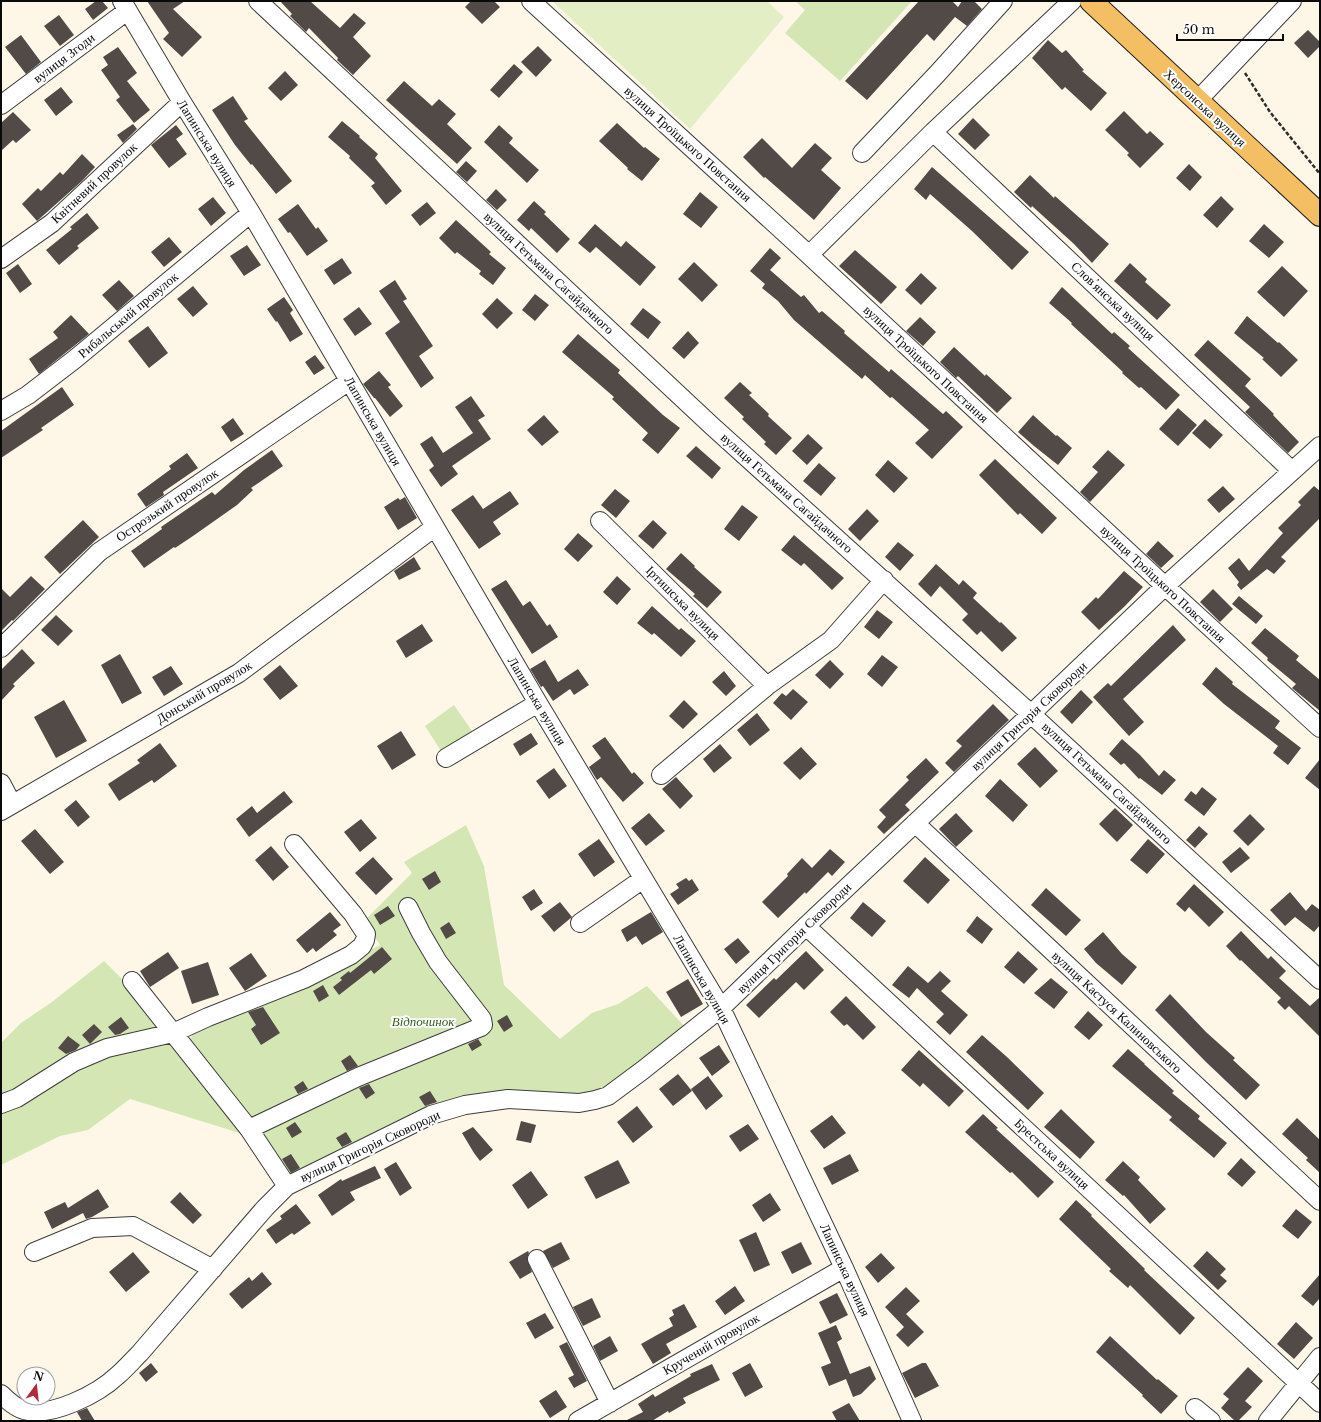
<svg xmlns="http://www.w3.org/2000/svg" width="1321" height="1422" viewBox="0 0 1321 1422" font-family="'Libre Baskerville',serif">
  <rect width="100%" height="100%" fill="#fef7e8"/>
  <path fill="#d4e6b4" d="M795,1H912L840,81L785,33L805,10Z
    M454,705L474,734L443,754L425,726Z
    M466,825L484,866L504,985L560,1039L592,1013L618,1004L647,986L687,1029L600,1094L485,1096L290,1180L251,1121L189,1041L194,1033L318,977L380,945L364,921L412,873L404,862Z
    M104,961L121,978L158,1021L172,1042L246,1135L130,1099L88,1130L60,1136L1,1165V1043L21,1023L52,1002Z"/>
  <path fill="#e4eec5" d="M552,1H767L784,17L690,129Z"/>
  <path fill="#524a47" d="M96,1H102L108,8L93,20L85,9Z
    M147,1H185L173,9L202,37L182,57L163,39L169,33Z
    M280,1H310L340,28L354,13L366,23L353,37L371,56L353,75L337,60L338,58L309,28L306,32L290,16L292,14Z
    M471,1H494L500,7L482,24L465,7Z
    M919,1H952L958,7L962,1H974L982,9L967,26L955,17L934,41L927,34L867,100L845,81Z
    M59,15L74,35L60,46L44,26Z
    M1308,30L1320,42V46L1308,58L1294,43Z
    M21,35L41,62L26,74L5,47Z
    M1048,40L1062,53L1066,50L1084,70L1082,71L1107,93L1091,111L1065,87L1062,90L1032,58Z
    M538,46L552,60L536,77L521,62Z
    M118,47L137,73L127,81L150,110L134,123L116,100L120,97L101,70L108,65L103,57Z
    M514,64L523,72L499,98L490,90Z
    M285,71L298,85L281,101L268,88Z
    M404,81L432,106L439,99L456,114L447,124L472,148L457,164L386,100Z
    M61,87L73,102L56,116L44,100Z
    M233,96L248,119L244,121L292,181L276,194L252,164L251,165L235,145L212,110Z
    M1124,111L1147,134L1150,131L1164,144L1140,168L1127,155L1129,153L1105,130Z
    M13,112L31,130L16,143L13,140L1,151V123Z
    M973,118L990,135L975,150L958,134Z
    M342,121L360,136L359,137L378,154L375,158L402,191L386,205L371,186L375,183L349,158L350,156L328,137Z
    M617,123L644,148L645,147L660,159L642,181L627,169L628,168L599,141Z
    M133,124L137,129L123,143L117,135Z
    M176,125L183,134L176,139L187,154L169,168L151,145Z
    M499,125L513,138L509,143L539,170L527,183L484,142Z
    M762,138L792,168L815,143L832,158L821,170L841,188L814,220L765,177L764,178L743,157Z
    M82,154L95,167L82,181L37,221L22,204L38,188L41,191L60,172L63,175Z
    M466,161L477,171L467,182L456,172Z
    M1189,164L1202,177L1190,191L1176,178Z
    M932,167L1029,252L1012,270L972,231L930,194L926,200L914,189Z
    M1030,175L1054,198L1055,196L1109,244L1092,263L1074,244L1032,206L1031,208L1014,192Z
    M496,189L507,200L497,210L486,200Z
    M700,192L718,207L701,228L683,214Z
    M1221,196L1234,209L1217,228L1203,215Z
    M213,197L226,213L211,226L198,209Z
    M534,201L546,212L544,214L570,239L557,253L531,228L529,231L517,220Z
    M427,202L436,213L420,226L411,215Z
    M298,204L316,229L318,227L328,241L307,256L290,232L288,233L278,219Z
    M87,213L99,228L77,246L79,248L59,265L46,250L72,229L70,227Z
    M456,220L491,252L489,254L506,268L493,285L479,274L481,271L457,252L455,254L439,238Z
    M595,224L621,247L626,241L656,267L640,286L596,247L590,253L578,243Z
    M1264,224L1284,242L1269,258L1249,241Z
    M169,237L182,252L164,267L151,252Z
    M247,245L261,265L244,276L230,256Z
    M770,248L781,258L770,270L801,297L804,295L819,313L822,311L845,331L844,333L889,372L891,369L943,414L946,411L963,427L932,459L915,443L929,430L892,397L890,398L865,375L862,379L794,320L778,301L762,288L765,284L750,271Z
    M855,250L897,287L881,304L839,266Z
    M342,258L352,273L334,285L324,270Z
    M694,262L718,285L702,302L678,279Z
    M1130,263L1147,279L1145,282L1171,305L1157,320L1114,281Z
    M18,264L32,284L20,293L6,273Z
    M1282,266L1308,291L1284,317L1257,292Z
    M921,273L937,288L921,305L905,290Z
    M119,280L134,296L117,311L102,295Z
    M395,280L407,299L403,301L433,346L419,356L434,378L421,388L385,333L400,322L379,291Z
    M193,286L208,304L193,317L177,299Z
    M1062,287L1112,334L1114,332L1130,346L1128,348L1180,395L1166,410L1141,387L1139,388L1122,373L1123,372L1071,324L1072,323L1049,303Z
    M535,294L549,305L535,321L522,310Z
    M284,297L293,310L290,313L303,334L290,342L277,321L276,322L267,309Z
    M497,298L513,313L497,329L482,314Z
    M359,307L372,324L355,336L343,319Z
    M643,308L661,322L648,339L630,324Z
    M71,315L89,334L39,374L29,359L58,338L53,332Z
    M1247,316L1278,343L1279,342L1298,360L1281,377L1262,359L1264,358L1234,333Z
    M920,317L936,332L923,346L906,331Z
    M148,326L168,353L149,368L128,341Z
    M688,331L699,343L684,359L672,348Z
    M578,334L620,370L618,373L663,415L680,428L658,454L642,440L648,433L612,399L614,397L562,352Z
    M1208,340L1251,379L1245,386L1274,414L1273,415L1299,442L1288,453L1245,412L1250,407L1194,355Z
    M954,347L985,376L986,374L1012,398L997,413L958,376L956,378L940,362Z
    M315,355L325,368L314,375L305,362Z
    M379,371L391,385L388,387L403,406L390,417L375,398H374L363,384Z
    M740,382L752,393L749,395L769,414L768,416L792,438L776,455L764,444L766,442L742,419L744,417L724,398Z
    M62,387L74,405L41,428L43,430L1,458V431Z
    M471,396L485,416L478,420L491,439L452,466L458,474L441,487L429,470L434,466L420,444L432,436L443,453L473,433L455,407Z
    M1178,408L1197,425L1178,446L1159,429Z
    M544,415L559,432L542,446L527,430Z
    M1033,415L1056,436L1057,435L1072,448L1058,465L1034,446L1018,432Z
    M233,418L244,434L231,442L221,427Z
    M1205,419L1223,435L1210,449L1192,433Z
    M808,434L823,448L807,465L792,451Z
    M696,446L721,468L712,479L686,456Z
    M272,450L283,466L251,488L253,490L237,505L193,536L175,548L174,547L144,568L131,551L162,529L161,527L212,492L215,495L244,470Z
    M1108,450L1125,465L1090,502L1080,492L1098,472L1092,467Z
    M187,453L198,468L163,492L164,495L146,507L137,494L171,469L169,466Z
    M995,459L1057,518L1042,534L1020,513L1018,515L979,475Z
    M888,460L908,478L894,493L875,475Z
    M819,463L836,478L821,496L803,481Z
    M1223,486L1235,499L1219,513L1207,500Z
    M1314,486L1320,491V518L1281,557L1286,561L1274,574L1267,569L1241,590L1237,585L1239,582L1228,568L1239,558L1249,571L1283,533L1278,528L1301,505L1298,502Z
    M615,489L630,501L616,518L601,505Z
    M510,491L519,504L493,522L501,534L479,549L451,510L473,495L483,509Z
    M405,497L417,518L398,530L384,507L398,498L400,500Z
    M742,505L758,517L739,541L724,529Z
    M867,509L879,521L860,541L848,529Z
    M83,520L99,537L60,574L44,557Z
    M653,520L667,533L653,549L638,536Z
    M578,533L593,546L578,562L564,549Z
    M794,535L844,578L832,590L804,563L801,566L781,550Z
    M1158,541L1174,556L1161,568L1146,554Z
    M898,542L914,555L900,571L885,557Z
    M681,553L695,566L694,567L722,592L707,608L693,596L695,594L666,569Z
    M414,557L421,569L399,580L394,571Z
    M936,564L959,585L963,580L977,593L973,598L1000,623L1001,622L1017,638L1002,652L981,631L977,635L962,620L968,614L940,586L931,597L918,584Z
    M1124,571L1143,587L1125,606L1099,630L1081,612L1096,597L1098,599Z
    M31,576L45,589L13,621L12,620L1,631V588L10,597Z
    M617,576L631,589L617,605L603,592Z
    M506,580L523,606L530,601L547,626L550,624L558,637L532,654L491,589Z
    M1213,589L1233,609L1220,622L1200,602Z
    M1239,596L1263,616L1256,624L1232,604Z
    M652,606L679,630L681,628L696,641L681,657L654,633L652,635L637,623Z
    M877,610L893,622L879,639L864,627Z
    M56,615L73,631L58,646L41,630Z
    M422,624L433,641L406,658L396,641Z
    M1173,625L1186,640L1123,699L1144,722L1129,736L1093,697L1108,683L1111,686Z
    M1265,628L1299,656L1296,660L1320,680V711L1292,688L1296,684L1267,660L1268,658L1251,643Z
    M22,649L35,663L13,684L15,686L1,701V670Z
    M120,654L142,693L122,704L101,665Z
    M882,655L898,667L882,687L867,674Z
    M545,660L558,682L578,669L589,685L574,695L570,689L553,701L543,686L541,687L530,669Z
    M830,660L844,674L830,689L815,675Z
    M280,665L298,686L280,700L263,679Z
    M171,666L183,684L164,696L152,677Z
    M1216,667L1233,682L1232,684L1280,721L1275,728L1301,748L1288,765L1273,753L1278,746L1224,704L1202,684Z
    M724,671L736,686L726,696L712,682Z
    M793,689L808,702L791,720L773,703L782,693L786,696Z
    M1081,690L1093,702L1072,724L1060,712Z
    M64,700L87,741L56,758L34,717Z
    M684,700L698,714L683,729L669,716Z
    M993,704L1009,720L954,772L945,763L962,746L956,741Z
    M757,713L770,730L750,746L737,730Z
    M401,731L416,755L392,770L377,746Z
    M531,733L538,744L520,756L513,744Z
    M605,737L632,774L634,772L644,783L623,802L601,777L597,780L589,767L601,758L592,746Z
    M1122,739L1140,755L1159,776L1164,770L1176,780L1162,795L1140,778L1139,779L1124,763L1121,765L1109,754Z
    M160,743L177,766L154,783L152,780L119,801L108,784L140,763L137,760Z
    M720,744L732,758L714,773L703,759Z
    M801,747L817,764L800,780L783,763Z
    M1035,747L1058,771L1040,788L1017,764Z
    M926,758L939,772L905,805L910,810L884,834L877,827L886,817L879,810L909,780L906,777Z
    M1320,759V790L1305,778Z
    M554,768L567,786L549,799L536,781Z
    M676,777L693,796L680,809L662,789Z
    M1000,779L1028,805L1013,822L985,796Z
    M1202,787L1217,799L1204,816L1184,800L1191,791L1196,795Z
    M284,791L293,802L249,837L236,819L252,806L257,813Z
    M76,800L90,817L78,827L64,810Z
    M1115,808L1133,825L1117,842L1099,824Z
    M649,813L665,831L646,846L631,828Z
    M956,813L973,831L956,847L939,829Z
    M1250,814L1265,829L1248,846L1233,831Z
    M361,819L377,838L360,852L344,832Z
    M1199,826L1208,834L1195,848L1186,840Z
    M35,829L64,862L50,874L21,841Z
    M599,839L615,862L594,877L578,854Z
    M1148,839L1165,854L1147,874L1130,860Z
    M271,846L289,867L273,881L255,860Z
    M1240,847L1250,858L1231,873L1222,862Z
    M830,849L845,862L832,876L828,872L806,894L805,892L778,918L762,902L788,876L787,874L802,858L812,868Z
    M373,857L393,879L376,895L355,873Z
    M925,857L950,880L928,904L903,881Z
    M435,871L441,882L429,890L422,879Z
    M686,878L689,881L692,879L699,890L678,905L670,894L679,888L676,884Z
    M1194,884L1224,912L1209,927L1189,907L1185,912L1176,904Z
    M1046,888L1081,920L1066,936L1031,905Z
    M534,889L543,903L531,911L522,897Z
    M1290,892L1306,911L1312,904L1320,910V925L1314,932L1295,917L1285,926L1270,910Z
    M560,902L572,917L554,932L541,916Z
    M863,902L886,921L872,937L850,918Z
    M388,906L395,916L380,925L374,915Z
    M330,912L341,925L333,931L337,935L316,952L313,948L307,953L296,940Z
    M651,912L663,932L642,945L636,936L627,942L621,930Z
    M977,916L993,929L982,944L966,931Z
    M449,922L456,933L446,939L440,928Z
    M1241,931L1268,959L1271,956L1286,971L1279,978L1310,1006L1320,997V1037L1289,1006L1285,1010L1277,1002L1281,998L1241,960L1240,961L1226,946Z
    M1103,932L1122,954L1137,967L1122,985L1096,963L1084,949Z
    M738,938L750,952L736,964L724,949Z
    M382,947L392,959L374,974L371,970L339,995L333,987L342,980L340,978L349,971L350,973Z
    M806,951L824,970L804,990L796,982L759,1018L746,1005L774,978L776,980Z
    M1018,951L1038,969L1024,984L1004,967Z
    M168,952L179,968L150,987L140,971Z
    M251,953L267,976L245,991L229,968Z
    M208,962L219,995L192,1004L181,971Z
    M908,966L928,983L940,971L951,981L941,991L968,1015L950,1035L936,1022L944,1014L917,988L909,998L892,985Z
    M1051,978L1068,992L1054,1009L1034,993Z
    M688,979L703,1004L681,1017L666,992Z
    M323,985L329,996L319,1002L313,991Z
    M1170,994L1206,1032L1235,1058L1233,1060L1260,1085L1246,1100L1206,1062L1155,1010Z
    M846,996L876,1027L863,1040L847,1024L844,1026L830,1012Z
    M263,1007L280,1033L261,1045L251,1029L256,1025L248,1012Z
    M1088,1011L1103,1025L1089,1040L1074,1027Z
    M507,1015L513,1026L504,1032L497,1021Z
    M121,1017L129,1028L120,1034L115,1035L108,1027Z
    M94,1024L102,1032L90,1044L82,1035Z
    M982,1035L1007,1057L1044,1093L1028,1110L966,1052Z
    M68,1036L80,1045L76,1050L66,1054L58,1048Z
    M478,1039L482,1045L472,1051L468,1044Z
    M719,1045L730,1062L712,1076L699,1058Z
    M1128,1049L1145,1064H1144L1174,1091L1172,1093L1200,1116L1198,1119L1227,1143L1214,1158L1169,1120L1172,1117L1112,1066Z
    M919,1050L964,1091L949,1107L923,1083L920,1087L901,1070Z
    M350,1055L358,1066L347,1071L341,1061Z
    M678,1074L692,1091L673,1106L659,1089Z
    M708,1076L723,1096L706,1110L691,1089Z
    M303,1081L308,1089L298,1094L294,1087Z
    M369,1084L375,1093L366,1099L359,1088Z
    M430,1091L437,1102L425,1106L419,1097Z
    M637,1106L653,1127L633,1143L617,1122Z
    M1061,1109L1095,1142L1080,1159L1044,1127Z
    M983,1114L998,1128L996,1129L1054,1182L1038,1198L1012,1172L1010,1173L965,1132Z
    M832,1115L846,1133L824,1149L810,1131Z
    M1297,1118L1320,1140V1173L1306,1160L1308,1158L1282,1134Z
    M521,1121L536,1125L531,1143L516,1140Z
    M295,1122L302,1132L292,1138L286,1128Z
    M748,1124L759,1139L740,1152L729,1136Z
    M473,1127L493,1150L480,1161L474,1153L462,1133Z
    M346,1132L352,1142L342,1147L336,1138Z
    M291,1154L300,1168L291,1173L282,1159Z
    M850,1154L859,1171L832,1185L823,1168Z
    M1241,1158L1256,1172L1242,1187L1227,1174Z
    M618,1160L630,1183L596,1199L584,1177Z
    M1123,1161L1140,1177L1138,1180L1166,1209L1150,1224L1124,1195L1123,1196L1105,1180Z
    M396,1162L412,1188L400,1196L384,1169Z
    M375,1166L381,1178L350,1192L355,1200L332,1216L318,1195L341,1179L342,1181Z
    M531,1171L548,1195L528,1209L512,1185Z
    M98,1189L109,1207L92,1217L86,1219L83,1213L52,1229L44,1212L65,1202L68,1208Z
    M180,1192L202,1215L193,1224L170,1202Z
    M770,1193L781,1210L763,1222L752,1205Z
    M1076,1200L1092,1215L1091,1216L1145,1269L1144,1270L1195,1318L1180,1335L1130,1285L1128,1288L1109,1271L1111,1269L1059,1219Z
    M296,1204L311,1223L294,1235L292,1233L276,1244L266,1230L282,1219L280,1216Z
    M1296,1209L1312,1222L1298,1239L1282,1226Z
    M756,1232L770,1265L754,1272L739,1240Z
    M561,1242L570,1259L553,1268L543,1251Z
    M801,1242L812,1264L792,1274L781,1252Z
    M528,1251L529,1253L527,1259L532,1272L520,1279L509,1262Z
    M1207,1251L1226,1269L1220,1275L1227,1281L1218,1290L1193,1266Z
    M133,1252L150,1272L126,1292L109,1272Z
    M881,1253L895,1268L878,1283L865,1267Z
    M262,1272L272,1284L242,1309L229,1294L249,1277L252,1281Z
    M1320,1274V1298L1313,1306L1301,1296Z
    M735,1286L745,1301L725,1315L715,1301Z
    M906,1287L920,1301L906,1314L924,1332L908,1347L896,1335L904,1327L885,1307Z
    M837,1293L848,1315L830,1324L819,1302Z
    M592,1298L601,1317L583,1326L573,1307Z
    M684,1304L697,1327L666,1344L671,1353L653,1364L641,1344L673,1326L669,1318L674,1315L672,1310Z
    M545,1313L554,1328L535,1339L526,1323Z
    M1296,1322L1313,1338L1294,1359L1277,1344Z
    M836,1325L842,1339L837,1342L850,1374L870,1366L876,1379L861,1394L853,1397L846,1379L829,1386L821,1367L831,1363L818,1333Z
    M610,1336L618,1351L600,1361L593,1346Z
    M1110,1336L1157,1380L1158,1379L1178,1396L1161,1414L1142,1396L1143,1395L1096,1352Z
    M567,1342L587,1381L574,1388L568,1378L574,1375L559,1346Z
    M151,1363L158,1372L146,1382L139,1373Z
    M750,1363L763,1387L745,1397L732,1373Z
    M922,1363H926L939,1386L915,1398L902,1373Z
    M712,1364L720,1380L683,1398L686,1403L669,1413L668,1411L652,1421H625L643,1412L638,1404L653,1394L655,1397L691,1376L690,1374Z
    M1248,1367L1263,1381L1245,1401L1252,1407L1238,1421H1235L1221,1408L1229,1399L1223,1394Z
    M556,1390L567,1407L550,1418L539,1401Z
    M849,1403L860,1421H837L832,1412Z
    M87,1408L95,1421H82L77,1412Z"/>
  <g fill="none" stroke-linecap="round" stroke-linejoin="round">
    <defs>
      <path id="minor" d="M122,1L182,102L251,213L538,703L721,1008L844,1268L912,1421
        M258,1L712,426L1031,714L1320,980
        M531,1L809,255L1165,586L1320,728
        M1197,101L1292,1
        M1,105L127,11
        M933,132L1292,471
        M862,153L937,74L1003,1
        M809,255L933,132L1072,1
        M1,259L52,223L182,102
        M1,411L28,395L75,359L251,213
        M600,521L767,686
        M1,648L99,552L349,381
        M446,758L538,703
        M661,775L767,686L831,640L884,580
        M1,783L12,804
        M1,811L239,673L435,527
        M915,823L1320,1201
        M580,923L643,879
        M806,926L1320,1403
        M132,981L249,1129L287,1186
        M1,1104L17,1098L74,1062L107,1048L173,1033L208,1017L304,979L351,955L362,946L365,940L366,934L353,914L294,844
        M249,1129L358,1077L481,1027L483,1025L482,1019L438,962L421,933L408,907
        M34,1252L92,1228L133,1226L213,1269
        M537,1259L610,1403
        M1,1394C7,1400 16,1408 24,1410C51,1418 98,1394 118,1375C126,1368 132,1361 140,1353L265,1208L287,1186L431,1115L465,1105L508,1099L579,1103L595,1100L608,1096L643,1070L721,1008L806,926L1031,714L1165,586L1320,446
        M1195,1408L1211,1421
        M578,1421L844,1268
        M1268,1421L1320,1357"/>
      <path id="major" d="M1091,1L1320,215"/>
    </defs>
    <use href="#minor" stroke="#3d3d3d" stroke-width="20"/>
    <use href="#major" stroke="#1b1b1b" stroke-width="24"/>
    <path stroke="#2c2c2c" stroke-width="2.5" stroke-dasharray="4 2" stroke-linecap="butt" d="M1245,73L1270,112L1320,174"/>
    <use href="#minor" stroke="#fff" stroke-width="18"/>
    <use href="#major" stroke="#f3bf62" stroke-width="22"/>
  </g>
  <g text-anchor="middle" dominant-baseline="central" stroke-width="4" stroke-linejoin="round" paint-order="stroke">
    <g font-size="13" fill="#0a0a0a" stroke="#fff">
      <text transform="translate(64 58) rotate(-37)">вулиця Згоди</text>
      <text transform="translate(1205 108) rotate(43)">Херсонська вулиця</text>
      <text transform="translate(207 143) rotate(58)">Лапинська вулиця</text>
      <text transform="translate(688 144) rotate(42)">вулиця Троїцького Повстання</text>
      <text transform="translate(94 183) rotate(-43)">Квітневий провулок</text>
      <text transform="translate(549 273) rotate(43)">вулиця Гетьмана Сагайдачного</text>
      <text transform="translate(1113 301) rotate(43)">Словʼянська вулиця</text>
      <text transform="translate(128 315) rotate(-40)">Рибальський провулок</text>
      <text transform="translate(926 364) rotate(43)">вулиця Троїцького Повстання</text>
      <text transform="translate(373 421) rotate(60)">Лапинська вулиця</text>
      <text transform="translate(787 493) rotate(42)">вулиця Гетьмана Сагайдачного</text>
      <text transform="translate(167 505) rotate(-34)">Острозький провулок</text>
      <text transform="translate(1163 584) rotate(43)">вулиця Троїцького Повстання</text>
      <text transform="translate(683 603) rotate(45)">Іртишська вулиця</text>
      <text transform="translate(204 692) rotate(-31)">Донський провулок</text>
      <text transform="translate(537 701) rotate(59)">Лапинська вулиця</text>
      <text transform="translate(1029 716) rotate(-43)">вулиця Григорія Сковороди</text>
      <text transform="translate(1107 783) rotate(43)">вулиця Гетьмана Сагайдачного</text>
      <text transform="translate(794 938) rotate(-44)">вулиця Григорія Сковороди</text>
      <text transform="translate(702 979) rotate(60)">Лапинська вулиця</text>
      <text transform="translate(1117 1012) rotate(43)">вулиця Кастуся Калиновського</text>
      <text transform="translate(370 1146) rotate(-25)">вулиця Григорія Сковороди</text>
      <text transform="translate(1052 1154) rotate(43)">Брестська вулиця</text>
      <text transform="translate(845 1270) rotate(65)">Лапинська вулиця</text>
      <text transform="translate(711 1344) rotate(-30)">Кручений провулок</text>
    </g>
    <g font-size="13" font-style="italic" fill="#335e1e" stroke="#fff">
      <text x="423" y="1021">Відпочинок</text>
    </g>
  </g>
  <rect width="1321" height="1422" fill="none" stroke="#0a0a0a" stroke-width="4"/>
  <g transform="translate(36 1386) rotate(15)"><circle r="19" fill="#ffffff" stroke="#9d9d9d"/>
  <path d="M0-3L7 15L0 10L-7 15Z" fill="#b3293f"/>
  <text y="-6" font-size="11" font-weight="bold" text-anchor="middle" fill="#0a0a0a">N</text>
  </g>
  <path d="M1177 34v6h106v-6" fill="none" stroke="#0a0a0a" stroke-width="2"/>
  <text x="1183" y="34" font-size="12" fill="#0a0a0a" stroke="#ffffff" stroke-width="3" paint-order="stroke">50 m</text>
</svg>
